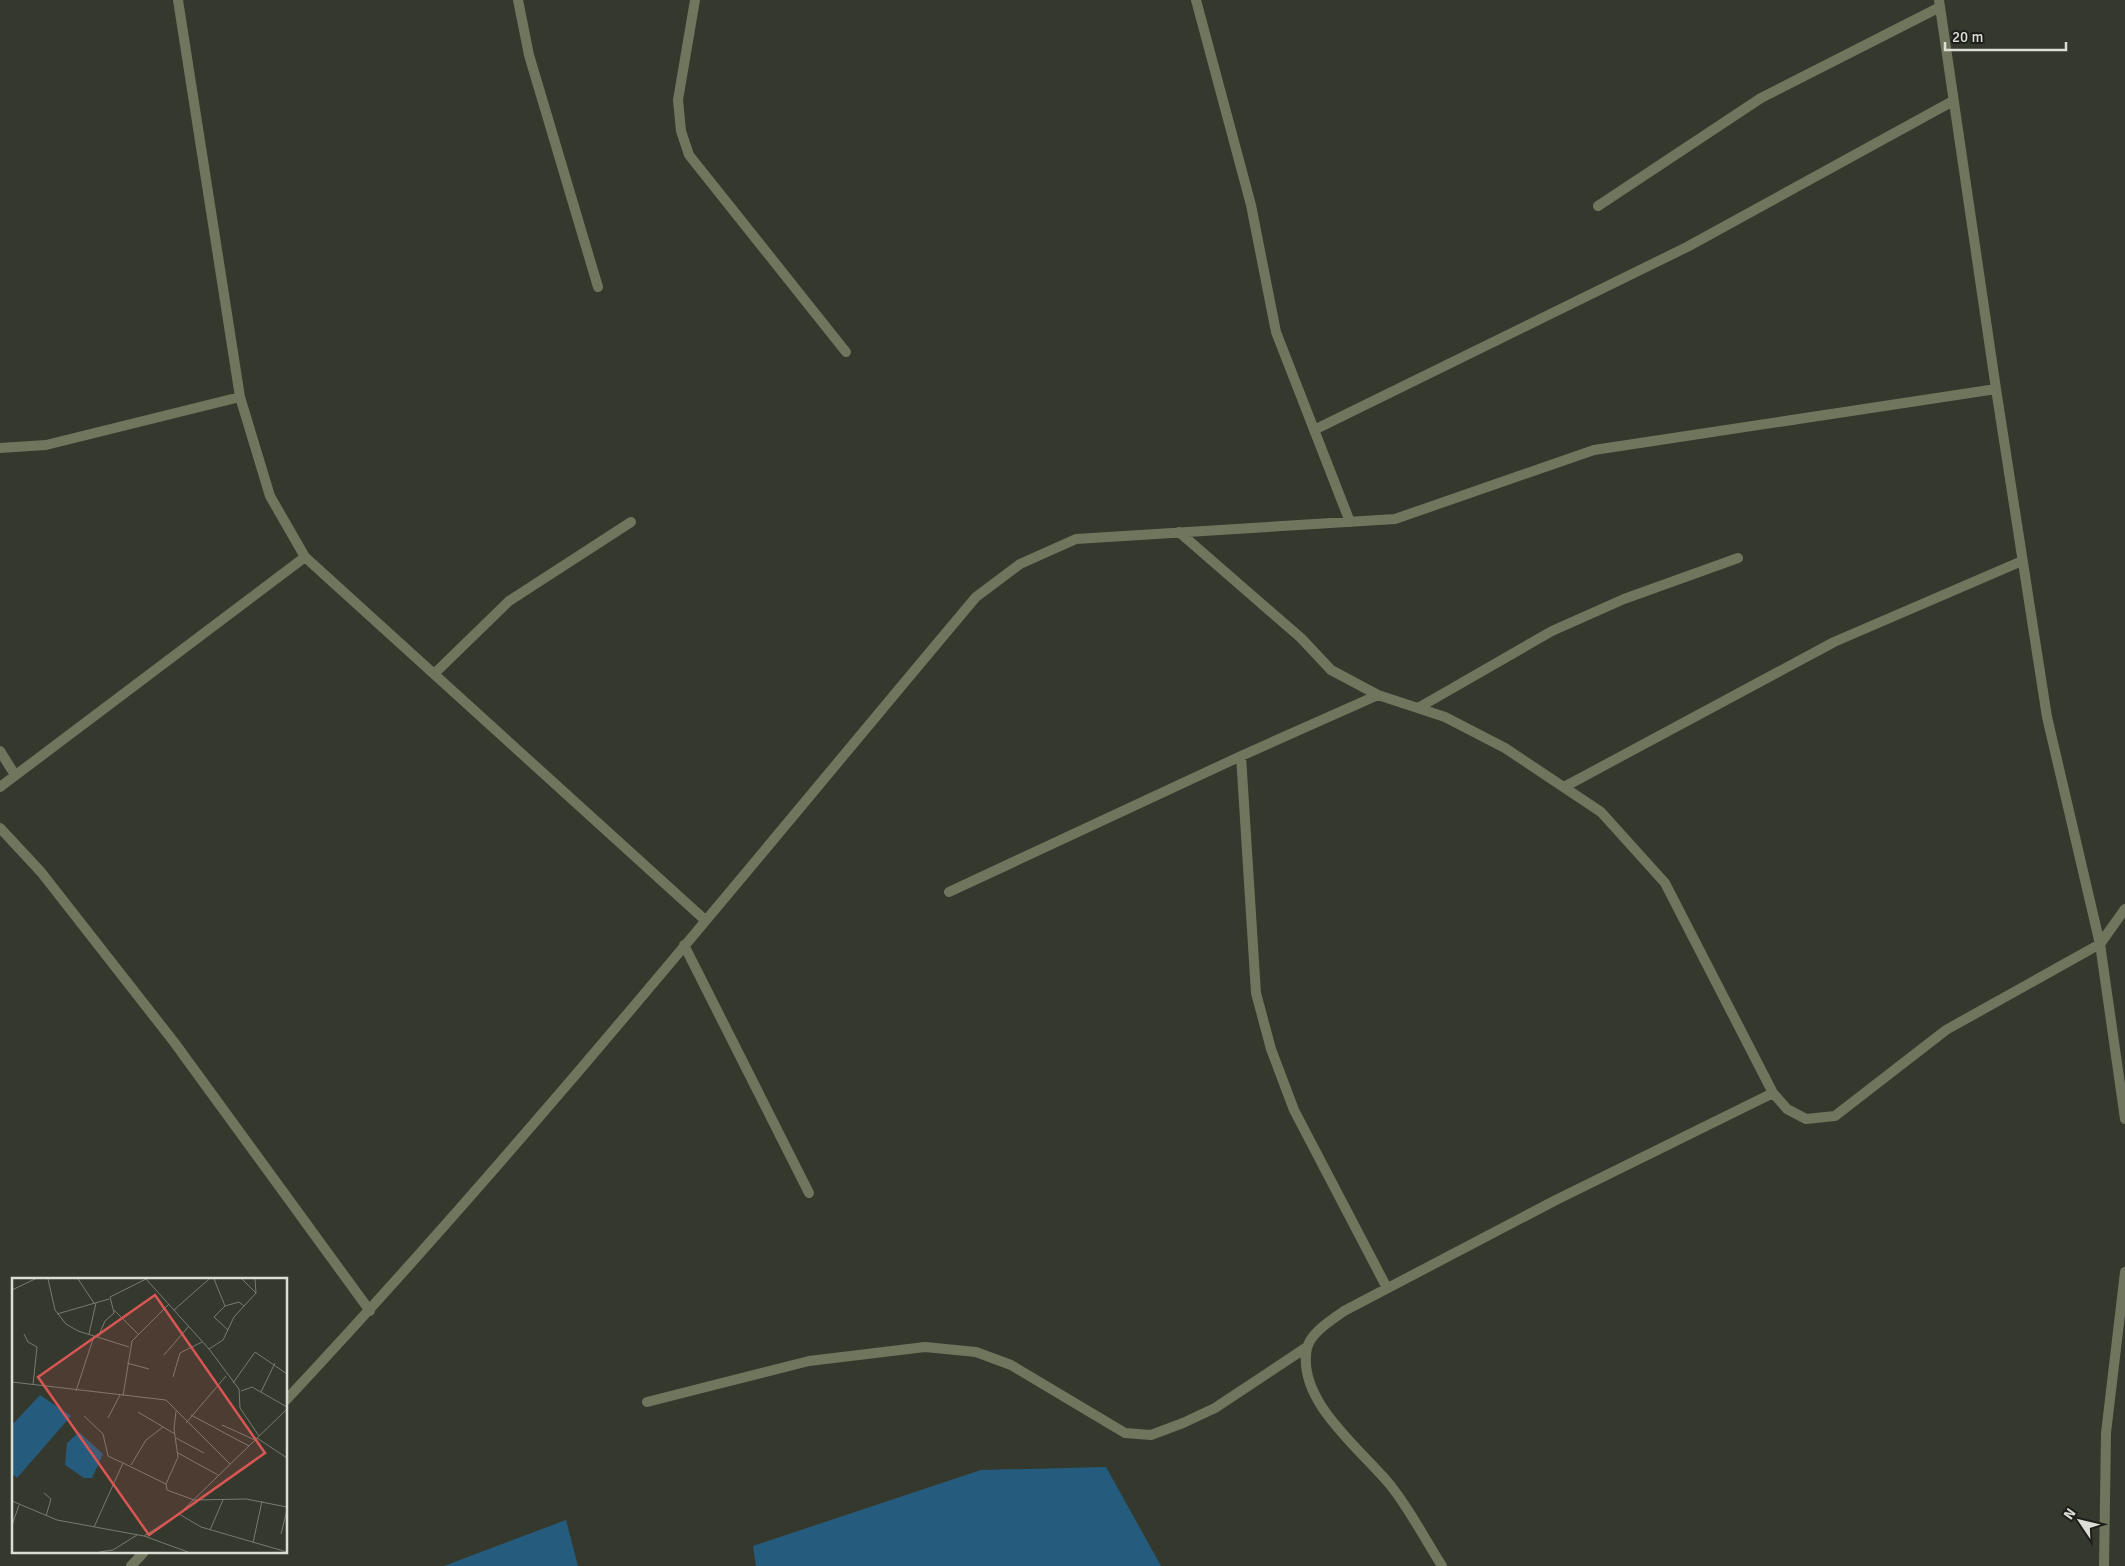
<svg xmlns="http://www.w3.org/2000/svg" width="2125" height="1566" viewBox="0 0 2125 1566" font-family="Signika,sans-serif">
  <rect width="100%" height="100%" fill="#35382c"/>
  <path fill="#255c7e" d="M1106,1467L1161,1566H756L753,1546L981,1470Z
    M566,1520L578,1566H444Z"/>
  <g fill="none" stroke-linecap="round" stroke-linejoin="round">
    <path stroke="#70755e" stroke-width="10" d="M178,0L240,397L270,496L305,557L705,920
      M518,0L529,55L598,287
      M695,0L678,100L681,131L689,155L846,352
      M1196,0L1251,205L1276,332L1350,522
      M1939,0L1996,389L2047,717L2100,944L2125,1119
      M1598,206L1761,98L1940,7
      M1314,430L1687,247L1953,101
      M0,448L46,445L240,397
      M1179,532L1301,638L1331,670L1378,695L1445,717L1505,748L1601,812L1665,883L1773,1093L1787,1109L1806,1119L1835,1116L1946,1030L2100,944L2125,909
      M434,674L509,601L631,522
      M1418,708L1552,631L1624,599L1738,558
      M0,751L15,775
      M1241,756L1256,993L1271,1049L1294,1110L1387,1288
      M0,787L305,557
      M1564,787L1834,642L2022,561
      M0,828L41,872L174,1042L370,1311
      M949,892L1241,756L1378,695
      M684,945L809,1193
      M286,1400C527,1143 749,867 976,597L1020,564L1076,539L1395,519L1594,450L1996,389
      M647,1402L809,1361L925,1347L976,1352L1011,1365L1125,1433L1151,1435L1183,1423L1215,1408L1307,1347
      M131,1566L144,1552
      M1442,1566C1425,1539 1410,1510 1391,1486C1361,1449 1296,1401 1307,1348C1311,1332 1332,1320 1344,1311L1556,1200L1773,1093
      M2104,1566L2106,1433L2125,1272"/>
  </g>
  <g transform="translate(12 1278)">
    <rect width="275" height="275" fill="#35382c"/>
    <path d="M28,117L59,138L5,200L0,195V147ZM67,154L91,176L80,200H72L53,187L55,165Z" fill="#255c7e"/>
    <path fill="none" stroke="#787a70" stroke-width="1" d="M36,1L43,32L54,46L66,53L117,69M66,1L82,25M134,1L197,71L227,111L228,130L247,158M202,1L213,28L227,24L232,28M230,1L244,15M0,12L23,1M213,28L202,39L216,52M102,32L126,56M162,32L197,1M45,36L97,21M12,56L16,64L25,69L21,107M77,56L84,25M86,59L93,43L102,35L98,19L134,1M197,71L211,62L222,39L244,15L243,1M152,77L177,48M115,85L137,91M161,99L168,75L190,64M0,104L154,122L218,186M221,105L243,74L275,96M64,113L82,58M229,113L240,109L275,129M249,114L263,85M111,118L120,63L157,26M164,133L162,151L166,179L154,206L155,212L182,222L234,221L275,229M126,134L163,156M179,137L237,168M72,138L91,156L96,178L111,185M96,140L108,117M174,145L214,98M210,147L243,162M164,160L192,175M245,160L275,180M166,175L206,197M119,187L134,162L151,149M32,215L39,221L34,238M0,223L45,242L132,258L176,274M167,236L189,249L275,274M0,247L7,227M82,249L111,185L154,206M198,252L211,222M269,256L275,232M132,258L167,236L275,131M241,265L250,223M87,274L101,272L125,257"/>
    <path fill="#d85654" fill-opacity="0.15" stroke="#d85654" stroke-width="2.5" d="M143,17L253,175L137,257L26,99Z"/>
    <rect width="275" height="275" fill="none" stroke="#dcded6" stroke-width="2.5"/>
  </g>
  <g transform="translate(2080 1521) rotate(305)" stroke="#1d1e19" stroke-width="4" paint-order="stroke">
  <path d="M0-4L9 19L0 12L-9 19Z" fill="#dcded6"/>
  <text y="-8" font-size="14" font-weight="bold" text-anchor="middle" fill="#dcded6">N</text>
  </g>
  <path d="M1945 42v8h121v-8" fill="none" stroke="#dcded6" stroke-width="2.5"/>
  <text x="1952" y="42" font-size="15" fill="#dcded6" stroke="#1d1e19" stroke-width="4" paint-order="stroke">20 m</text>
</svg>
